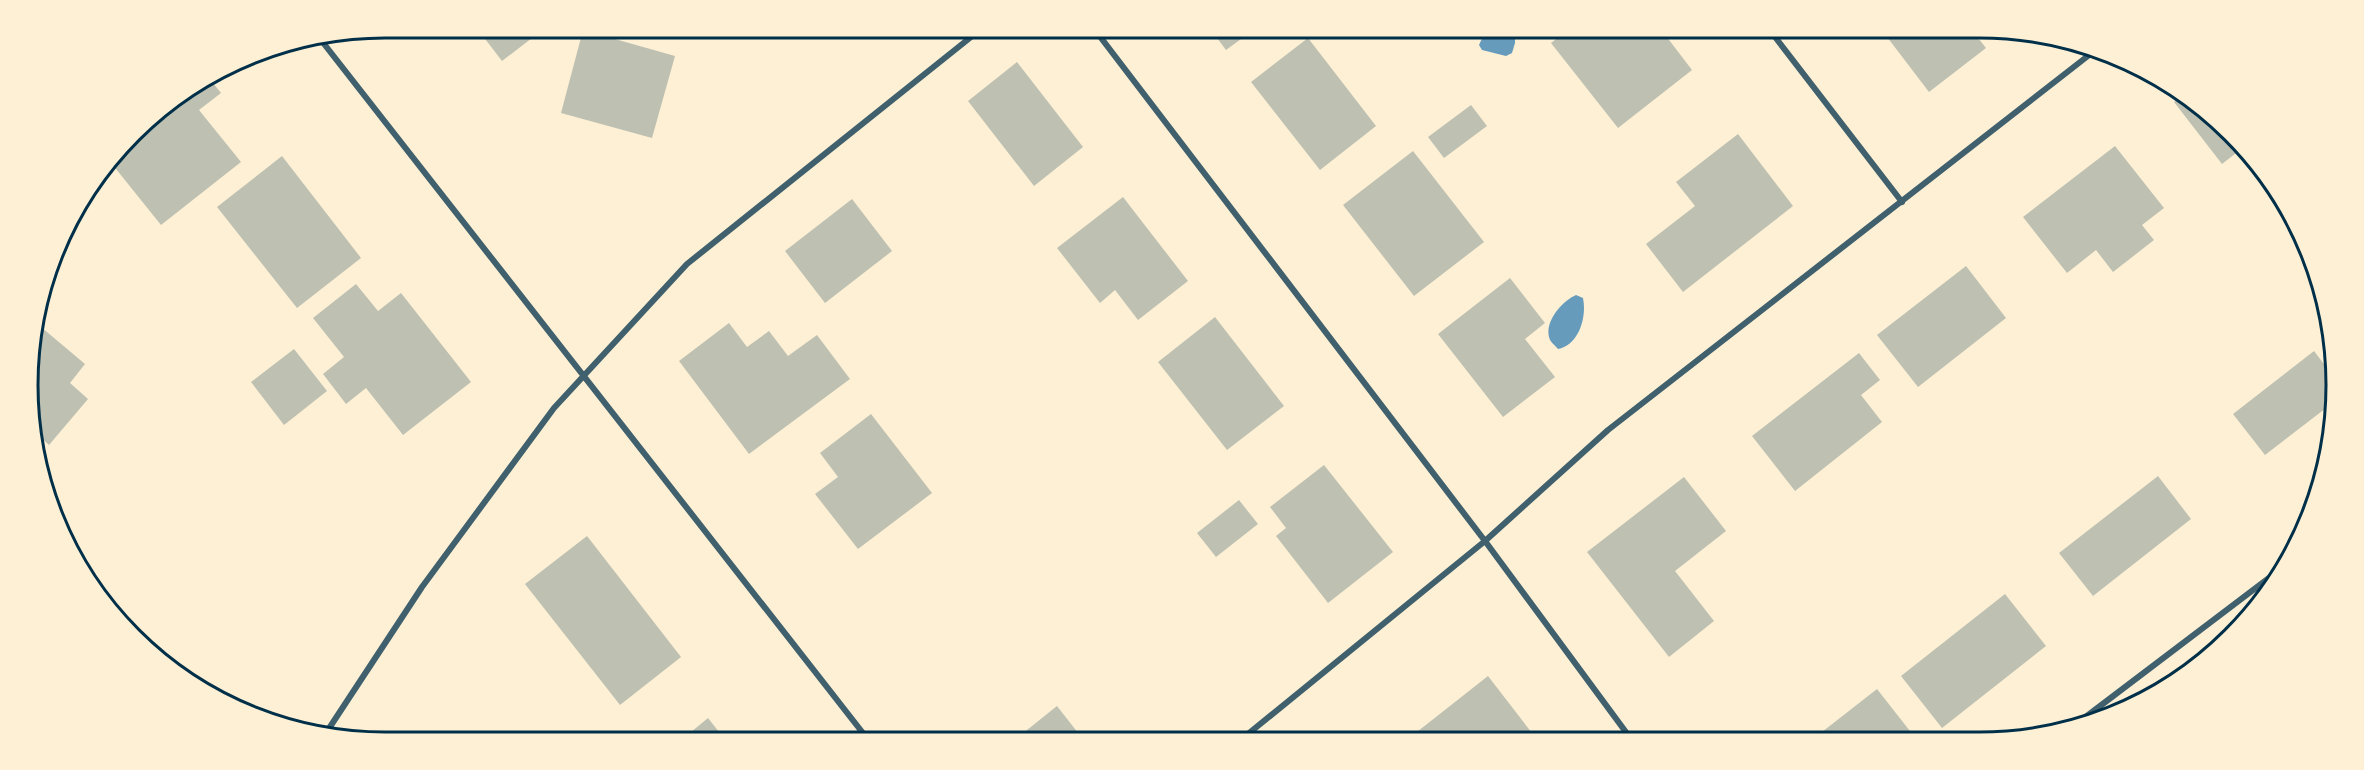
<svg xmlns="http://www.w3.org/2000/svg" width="2364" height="770" viewBox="0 0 2364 770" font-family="Cabin,sans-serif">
  <rect width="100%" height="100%" fill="#fdf0d5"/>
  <path fill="#669bbc" d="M1485,32H1515V43L1512,53L1506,56L1482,50L1479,45Z
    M1576,295L1583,298C1587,317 1579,345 1558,349C1555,345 1550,342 1549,337C1545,321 1562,301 1576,295Z"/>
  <path fill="#bec0b2" d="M476,27L545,28L502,61Z
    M807,29H831L828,37Z
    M583,30L675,56L652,138L561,113Z
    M1211,30H1222L1252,31L1226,50Z
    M1565,32H1663L1692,70L1618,128L1551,43Z
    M1884,33L1975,34L1986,48L1929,92Z
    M1308,38L1376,126L1320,170L1251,82Z
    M1017,62L1083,147L1034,186L968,101Z
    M209,78L221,93L199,110L241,162L161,225L112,164L149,116Z
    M2185,94L2240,150L2222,164L2174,102Z
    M1471,105L1487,126L1444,158L1428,137Z
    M1738,134L1793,206L1683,292L1646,244L1695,206L1676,182Z
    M2115,146L2164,208L2142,225L2154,240L2113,272L2096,250L2067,273L2023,217Z
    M1413,151L1484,242L1414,296L1343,205Z
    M282,156L361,258L297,308L217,207Z
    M1123,197L1188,281L1138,320L1115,290L1100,303L1057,248Z
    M852,199L892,251L825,303L785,251Z
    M1966,266L2006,318L1918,387L1877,335Z
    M1510,278L1545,323L1525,339L1555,377L1503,417L1438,334Z
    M356,284L378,311L401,293L471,382L403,435L366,388L346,404L323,374L344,357L313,318Z
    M1215,317L1284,406L1227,450L1158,362Z
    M729,323L747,347L769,331L788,356L817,335L850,379L749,454L679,361Z
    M41,327L85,364L70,383L88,399L49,445L36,433L30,339Z
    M294,349L327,391L284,425L251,382Z
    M2314,351L2330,372V405L2265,455L2233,414Z
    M1859,353L1880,380L1861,395L1882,422L1795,491L1752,436Z
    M871,414L932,493L858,549L815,494L838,477L820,453Z
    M1324,465L1393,552L1328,603L1276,536L1286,528L1270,507Z
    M2158,476L2191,519L2093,596L2059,553Z
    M1684,477L1726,531L1675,571L1714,621L1669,657L1587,552Z
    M1239,500L1258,524L1216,557L1197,533Z
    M587,536L681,657L620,705L525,584Z
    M2005,594L2046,646L1942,728L1901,676Z
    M1488,676L1535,737L1532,739H1408Z
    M1877,689L1917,740L1813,739Z
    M1057,706L1082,738H1017Z
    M708,718L723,737H685Z"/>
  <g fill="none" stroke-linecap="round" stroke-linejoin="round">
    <path stroke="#3f606c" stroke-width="6" d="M1095,30L1485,541L1631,739
      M1772,33L1902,202
      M321,40L866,737
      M2075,725L2290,562
      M324,736L422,587L554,408L687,264L981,29
      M1243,738L1485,541L1608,430L2093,52"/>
  </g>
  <path d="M0 0H2364V770H0ZM385 38H1979A347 347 0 0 1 2326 385V385A347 347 0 0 1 1979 732H385A347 347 0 0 1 38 385V385A347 347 0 0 1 385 38Z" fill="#fdf0d5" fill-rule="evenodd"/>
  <path fill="none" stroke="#003049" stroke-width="3" d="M385 38H1979A347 347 0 0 1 2326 385V385A347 347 0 0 1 1979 732H385A347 347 0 0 1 38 385V385A347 347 0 0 1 385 38Z"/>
</svg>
